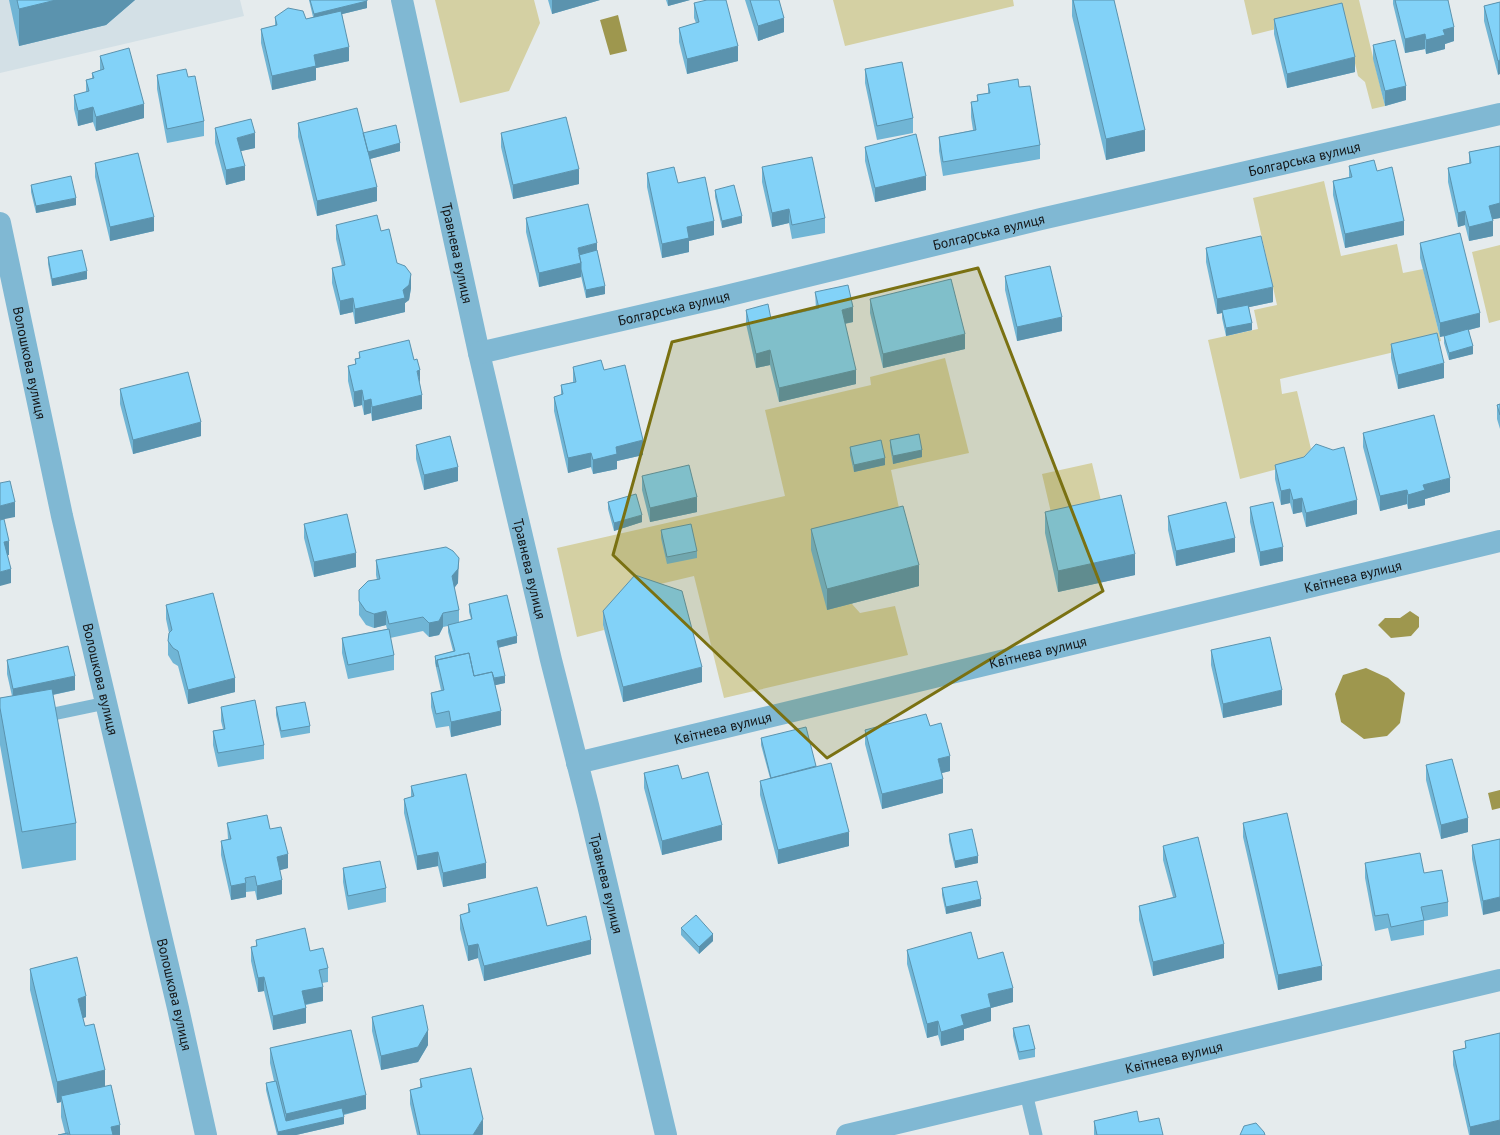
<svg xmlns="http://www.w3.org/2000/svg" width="1500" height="1135" viewBox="0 0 1500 1135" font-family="'PT Sans',sans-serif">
  <rect width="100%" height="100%" fill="#e5ebed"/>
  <path fill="#d3e0e6" d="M0,0H240L244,16L0,73Z"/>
  <path fill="#d4d0a3" d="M435,0H534L540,23L509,91L460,103Z
    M833,0H1013L1014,6L845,46Z
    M1244,0H1359L1385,106L1372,109L1365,82L1358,76L1343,12L1252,35Z
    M1324,181L1341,256L1397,244L1403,273L1423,269L1441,341L1280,379L1282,394L1297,391L1311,449L1297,464L1240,479L1208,340L1258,329L1254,310L1277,305L1253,198Z
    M1500,245V320L1489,323L1472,252Z
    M945,358L969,453L891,470L903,527L852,604L860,613L895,606L908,655L724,698L694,576L635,590L603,625L604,630L577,637L557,548L785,496L765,410L871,385L870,377Z
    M1092,463L1103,509L1053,521L1042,474Z"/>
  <path fill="#9e974e" d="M618,15L627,51L610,55L600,20Z
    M1410,611L1419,617V627L1411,636L1391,638L1378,625L1385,618H1400Z
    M1366,668L1388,678L1405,693L1400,723L1387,736L1364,739L1341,722L1335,694L1343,675Z
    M1500,790V808L1492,810L1488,793Z"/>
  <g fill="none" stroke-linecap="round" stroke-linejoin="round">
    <path stroke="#80b8d3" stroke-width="13" d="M39,717L106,703
      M1026,1093L1036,1135"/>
    <g stroke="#80b8d3" stroke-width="22">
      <path id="s1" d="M402,0L479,353L551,660L588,805L666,1135"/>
      <path id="s2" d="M479,353L722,297L1041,219L1500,114"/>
      <path id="s3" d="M577,763L1500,541"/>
      <path id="s4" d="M847,1135L1500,980"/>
    </g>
    <path stroke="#80b8d3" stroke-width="22" id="s5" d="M0,223L62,516L178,1008L206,1135"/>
  </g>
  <path fill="#70b5d5" d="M9,0H135L106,25L19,46Z
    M309,0H367V8L342,14L349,61L316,68V80L272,90L261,43V29L275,26V17L306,19L313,17Z
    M548,0H600L552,14Z
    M666,0H690L668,6Z
    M745,0H779L784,32L758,41Z
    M1072,0H1114L1145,151L1106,160L1072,16Z
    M1393,0H1448L1454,41L1445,44V49L1426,54L1425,49L1405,53L1393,4Z
    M1500,2L1498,75L1484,21V6Z
    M694,3L738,61L687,74L679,42V28L696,23L694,18Z
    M1274,19L1355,72L1287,88L1274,34Z
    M1373,45L1406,100L1385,106L1373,59Z
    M100,56L144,118L96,131L93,122L78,126L74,109V95L86,92V80L92,78V73L100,70Z
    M865,69L913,118V133L877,140L865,83Z
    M157,75L204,121V136L167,143L157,89Z
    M988,84L1019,87L1040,145V159L943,176L939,151V137L973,130L971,117V102L977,101V95L988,93Z
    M298,123L363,133L400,151L370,159L377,201L317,216L298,137Z
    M215,128L255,148L241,151L245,180L226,185L215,143Z
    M501,133L579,184L513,199L501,147Z
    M1500,146V218L1492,219L1493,236L1469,241L1465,225L1458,227L1448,182V168L1469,163V152Z
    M865,147L926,190L875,202L865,161Z
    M95,163L154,231L110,241L95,177Z
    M1349,166L1377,171L1404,235L1345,248L1333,195V181L1349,177Z
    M762,167L825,218V233L792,239L789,223L772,227L762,182Z
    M647,173L678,183L714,235L689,241V252L662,258L647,187Z
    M31,185L76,205L36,213L31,192Z
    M715,190L742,223L722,228L715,197Z
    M526,218L605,294L586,298L581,276V277L539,287L526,232Z
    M336,225L381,231L397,263L411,288L409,300L405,303V312L355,324L353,312L340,315L332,283V268L342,266L336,239Z
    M1420,243L1480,327L1469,330L1473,354L1449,360L1444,343V336L1440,337L1420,258Z
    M1206,248L1273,302L1249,307L1252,330L1226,336L1222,318V313L1217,314L1206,262Z
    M48,257L87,279L52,286L48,264Z
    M1005,276L1062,331L1017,341L1005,290Z
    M815,292L853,322L845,324L856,384L779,402L770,365L756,368L746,324V310L771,319L816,309Z
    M870,299L965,349L883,368L870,313Z
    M1391,344L1444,378L1398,389L1391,358Z
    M359,352L420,384L422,409L372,421L371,413L364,415L362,405L354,407L348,381V366L355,365V359L359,358Z
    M573,367L604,370L643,455L617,461V469L593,474L591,467L568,473L554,411V397L561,395V385L573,382Z
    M120,389L201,436L133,454L120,404Z
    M1500,404V429L1497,419V405Z
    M1363,433L1450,492L1425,499V505L1408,509L1407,504L1380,511L1363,447Z
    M890,440L922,457L893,464L890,447Z
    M416,445L458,481L424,490L416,459Z
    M850,447L885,465L854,472L850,455Z
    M1275,465L1357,514L1306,527L1302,512L1293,514L1290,503L1281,505L1275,479Z
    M642,476L697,512L650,522L642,490Z
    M608,502L642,522L614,531L608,509Z
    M1250,507L1283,561L1260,566L1250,522Z
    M1045,512L1135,575L1058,592L1045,533Z
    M1168,516L1235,552L1176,566L1168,530Z
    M304,524L356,567L314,577L304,538Z
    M811,529L919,586L827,610L811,550Z
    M661,530L697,551V558L667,564L661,538Z
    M376,560L458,583L454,588L459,610V622L471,619L469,612V604L517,643L498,648L505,683L495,685L501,725L451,737L449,726L436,728L431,707V693L441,690L435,663V656L453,651L448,632V626L443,627L439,635L429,637L423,631L390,638L394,655V670L348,679L342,653V638L387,629L386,625L374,628L366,625L359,615V601L377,580L376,575Z
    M166,605L235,692L188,704L178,666L173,663L168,655V641L169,633L166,619Z
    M603,611L702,682L623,702L603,625Z
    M1211,650L1282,705L1223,718L1211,665Z
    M7,660L75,690L53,695L76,823V860L22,869L0,745V698L12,696L7,674Z
    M221,707L264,745V759L218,767L213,745V731L223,729L221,721Z
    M276,707L310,726V733L281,738L276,715Z
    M930,726L950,771L942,773L943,793L882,809L865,744V730Z
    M761,738L816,766L849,846L778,864L760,795V781L770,778L761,745Z
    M1426,765L1468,832L1441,839L1426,780Z
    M644,773L682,779L722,840L662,855L644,788Z
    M411,786L486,878L443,887L438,866L417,870L404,813V799L411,797Z
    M227,823L270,829L288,868L280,870L282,894L257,900L255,891L246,892V897L231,900L221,855V841L228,839Z
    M1243,823L1322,980L1278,990L1243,837Z
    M949,834L978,863L955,868L949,841Z
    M1500,839L1483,915L1472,859V845Z
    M1163,846L1224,958L1153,976L1139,920V906L1173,897L1163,860Z
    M1365,863L1424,873L1448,902V916L1424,921V935L1391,941L1388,928L1375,931L1365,878Z
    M343,868L386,888V902L348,910L343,882Z
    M942,888L981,906L946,914L942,895Z
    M468,904L547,926L591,954L484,981L478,958L468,961L460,929V915L468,913Z
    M681,928L713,941L699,954L681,935Z
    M256,940L310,951L328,968V982L322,983L323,1001L306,1005V1023L273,1030L264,991L258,992L251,961V947L256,946Z
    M907,950L978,959L1013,1002L991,1008V1021L964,1029V1040L941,1046L938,1035L927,1038L907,964Z
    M30,969L86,1017L83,1018L85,1026L105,1086L120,1135H58L65,1133L61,1117V1102L57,1103L30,990Z
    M372,1017L428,1045L418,1062L381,1070L372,1031Z
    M1013,1028L1035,1049V1057L1019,1060L1013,1036Z
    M1465,1041L1500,1135H1469L1453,1065V1051L1465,1048Z
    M270,1048L366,1109L344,1115V1124L296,1135H277L266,1090V1083L274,1081L270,1063Z
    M420,1079L483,1134L482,1135H417L410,1104V1090L420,1087Z
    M1094,1121L1163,1135H1094Z"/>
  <path fill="#5b93ae" d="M56,0H135L106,25L19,46V9Z
    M552,0H600L552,14Z
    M668,0H690L668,6Z
    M367,1V8L314,21V14Z
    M784,18V32L758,41V26Z
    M1454,27V41L1445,44V49L1426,54V40L1443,30Z
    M1425,34V49L1405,53V39Z
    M738,46V61L687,74V59Z
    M349,47V61L316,68V80L272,90V76L314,55Z
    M1355,57V72L1287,88V74Z
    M1500,60V74L1498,75V61Z
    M1406,86V100L1385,106V91Z
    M144,104V118L96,131V117Z
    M93,107V122L78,126V111Z
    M1145,130V151L1106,160V139Z
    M255,133V148L237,152V138Z
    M400,143V151L366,160V152Z
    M245,166V180L226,185V170Z
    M579,169V184L513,199V185Z
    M926,176V190L875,202V188Z
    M377,187V201L317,216V201Z
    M76,198V205L36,213V206Z
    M1500,203V218L1489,220V206Z
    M789,209V223L772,227V213Z
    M1465,211V225L1458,227V213Z
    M742,216V223L722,228V221Z
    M154,217V231L110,241V227Z
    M714,221V235L689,241V252L662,258V244L687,227Z
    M1404,221V235L1345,248V234Z
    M1493,221V236L1469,241V227Z
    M597,243V258L579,262L578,248Z
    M581,263V277L539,287V273Z
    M87,271V279L52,286V279Z
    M411,274V288L409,300L405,303V312L355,324V309L403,290Z
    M605,286V294L586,298V290Z
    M1273,287V302L1222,313V310V313L1217,314V299Z
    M353,298V312L340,315V301Z
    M853,307V322L842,324V310Z
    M1480,313V327L1440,337V323Z
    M1062,317V331L1017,341V327Z
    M1252,323V330L1226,336V328Z
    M965,334V349L883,368V354Z
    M1473,346V354L1449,360V353Z
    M770,350V365L756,368V354Z
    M1444,363V378L1398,389V375Z
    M420,370V385L417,371Z
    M856,370V384L779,402V388Z
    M362,390V405L354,407V392Z
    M422,395V409L372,421V407Z
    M371,399V413L364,415V401Z
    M201,422V436L133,454V440Z
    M643,440V455L617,461V469L593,474V460L616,447Z
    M922,450V457L893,464V456Z
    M591,453V467L568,473V458Z
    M885,458V465L854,472V465Z
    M458,467V481L424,490V475Z
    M1450,478V492L1425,499V505L1408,509V495L1423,485Z
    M1290,489V503L1281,505V491Z
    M1407,490V504L1380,511V496Z
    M697,497V512L650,522V508Z
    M1302,498V512L1293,514V500Z
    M1357,500V514L1306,527V513Z
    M15,502V517L0,520V506Z
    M642,515V522L614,531V523Z
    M1235,538V552L1176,566V551Z
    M9,541V555L4,556V542Z
    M1283,547V561L1260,566V552Z
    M356,553V567L314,577V562Z
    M1135,554V575L1058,592V571Z
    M459,558L458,583L452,591V576Z
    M919,565V586L827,610V589Z
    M11,569V583L0,586V572Z
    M386,611V625L374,628V614Z
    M443,613V627L439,635L429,637V623Z
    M517,636V643L497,648V641Z
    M702,667V682L623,702V687Z
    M75,676V690L13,703V689Z
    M505,676V683L474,690V683Z
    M235,678V692L188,704V690Z
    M1282,690V705L1223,718V704Z
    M501,711V725L451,737V722Z
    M950,756V771L938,774V759Z
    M943,779V793L882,809V794Z
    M1468,818V832L1441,839V825Z
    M722,825V840L662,855V841Z
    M849,832V846L778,864V850Z
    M438,852V866L417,870V856Z
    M288,854V868L277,871V857Z
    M978,856V863L955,868V861Z
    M486,863V878L443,887V873Z
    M282,880V894L257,900V886Z
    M246,883V897L231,900V886Z
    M1500,897V911L1483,915V901Z
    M981,899V906L946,914V907Z
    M713,934V941L699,954V947Z
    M591,940V954L484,981V966Z
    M478,944V958L468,961V946Z
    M1224,944V958L1153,976V962Z
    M1322,966V980L1278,990V975Z
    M264,977V991L258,992V978Z
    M323,987V1001L302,1005V991Z
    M1013,988V1002L991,1008V1021L964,1029V1040L941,1046V1032L961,1015L988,994Z
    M86,996V1017L78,1020V999Z
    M306,1008V1023L273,1030V1016Z
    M938,1021V1035L927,1038V1024Z
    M428,1030V1045L418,1062L381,1070V1056Z
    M105,1070V1091L61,1096V1102L57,1103V1082Z
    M366,1095V1109L286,1128V1114Z
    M344,1117V1124L296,1135H278V1132Z
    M483,1119V1134L482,1135H473Z
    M1500,1120V1135H1470V1127Z
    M120,1125V1135H111V1127Z"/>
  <path fill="#82d2f8" stroke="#5b93ae" d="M17,0H56L19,9Z
    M310,0H367V1L314,14Z
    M707,0H726L738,46L687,59L679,28L699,22L694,3Z
    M750,0H779L784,18L758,26Z
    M1073,0H1114L1145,130L1106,139Z
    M1395,0H1448L1454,27L1443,30L1445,35L1426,40L1425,34L1405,39Z
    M1500,2V60L1498,61L1484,6Z
    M1342,3L1355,57L1287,74L1274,19Z
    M288,8L303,11L306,19L341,11L349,47L314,55L316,66L272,76L261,29L277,25L275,17Z
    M1395,40L1406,86L1385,91L1373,45Z
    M129,48L144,104L96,117L93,107L78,111L74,95L89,91L86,80L94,78L92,73L104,69L100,56Z
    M902,62L913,118L877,126L865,69Z
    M186,69L188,77L195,76L204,121L167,129L157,75Z
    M1018,79L1019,87L1030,86L1040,145L943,162L939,137L976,130L971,102L978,101L977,95L990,93L988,84Z
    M357,108L377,187L317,201L298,123Z
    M566,117L579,169L513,185L501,133Z
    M251,119L255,133L237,138L245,166L226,170L215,128Z
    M396,125L400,143L368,152L363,133Z
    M916,134L926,176L875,188L865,147Z
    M1500,146V203L1489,206L1493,221L1469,227L1465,211L1458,213L1448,168L1471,163L1469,152Z
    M138,153L154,217L110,227L95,163Z
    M812,157L825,218L792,225L789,209L772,213L762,167Z
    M1374,160L1377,171L1392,167L1404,221L1345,234L1333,181L1352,177L1349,166Z
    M674,167L678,183L705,177L714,221L687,227L689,238L662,244L647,173Z
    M71,176L76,198L36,206L31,185Z
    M734,185L742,216L722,221L715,190Z
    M588,204L597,243L578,248L581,263L539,273L526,218Z
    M377,215L381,231L389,229L397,263L405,266L411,274L409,285L403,290L405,298L355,309L353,298L340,301L332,268L345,265L336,225Z
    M1460,233L1480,313L1440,323L1420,243Z
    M1261,236L1273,287L1217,299L1206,248Z
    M82,250L87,271L52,279L48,257Z
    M597,250L605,286L586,290L581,269V263L579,255Z
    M1050,266L1062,317L1017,327L1005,276Z
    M951,279L965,334L883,354L870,299Z
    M848,285L853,307L842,310L856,370L779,388L770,350L756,354L746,310L768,304L771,319L819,308L815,292Z
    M1248,305L1252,323L1226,328L1222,310Z
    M1468,329L1473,346L1449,353L1444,336Z
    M1437,333L1444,363L1398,375L1391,344Z
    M409,340L414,360L417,359L420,370L417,371L422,395L372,407L371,399L364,401L362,390L354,392L348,366L356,364L355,359L360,358L359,352Z
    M601,360L604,370L625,365L643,440L616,447L617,454L593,460L591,453L568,458L554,397L563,394L561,385L576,382L573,367Z
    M188,372L201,422L133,440L120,389Z
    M1500,404V415L1497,405Z
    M1434,415L1450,478L1423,485L1425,490L1408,495L1407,490L1380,496L1363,433Z
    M919,434L922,450L893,456L890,440Z
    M450,436L458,467L424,475L416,445Z
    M881,440L885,458L854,465L850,447Z
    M1316,444L1333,450L1344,447L1357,500L1306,513L1302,498L1293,500L1290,489L1281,491L1275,465L1304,457Z
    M689,465L697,497L650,508L642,476Z
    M10,481L15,502L0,506V483Z
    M636,494L642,515L614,523L608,502Z
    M1121,495L1135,554L1058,571L1045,512Z
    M1226,502L1235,538L1176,551L1168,516Z
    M1273,502L1283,547L1260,552L1250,507Z
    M903,506L919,565L827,589L811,529Z
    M347,514L356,553L314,562L304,524Z
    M4,519L9,541L4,542L11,569L0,572V520Z
    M691,524L697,551L667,557L661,530Z
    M446,547L453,551L459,558L458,569L452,576L459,610L443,613L439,621L429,623L423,617L389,624L386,611L374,614L366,611L359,601V590L368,581L380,579L376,560Z
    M635,575L682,591L702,667L623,687L603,611Z
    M213,593L235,678L188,690L178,651L173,648L168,641L169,633L172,630L166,605Z
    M507,595L517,636L497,641L505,676L494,678L492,672L474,676L469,653L437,660V667L435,656L455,651L448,625L472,619L469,604Z
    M389,629L394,655L348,665L342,638Z
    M1270,637L1282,690L1223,704L1211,650Z
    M68,646L75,676L13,689L7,660Z
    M469,653L474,676L492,672L501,711L451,722L449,711L436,714L431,693L444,690L437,660Z
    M52,689L76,823L22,832L0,708V698Z
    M255,700L264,745L218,753L213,731L225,729L221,707Z
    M305,702L310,726L281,731L276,707Z
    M926,714L930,726L941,723L950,756L938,759L943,779L882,794L865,730Z
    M806,727L816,766L771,778L761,738Z
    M1452,759L1468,818L1441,825L1426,765Z
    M831,763L849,832L778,850L760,781Z
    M678,765L682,779L708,772L722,825L662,841L644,773Z
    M466,774L486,863L443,873L438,852L417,856L404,799L414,796L411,786Z
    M1287,813L1322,966L1278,975L1243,823Z
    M267,815L270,829L281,827L288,854L277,857L282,880L257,886L255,876L245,878L246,883L231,886L221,841L231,839L227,823Z
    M972,829L978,856L955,861L949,834Z
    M1198,837L1224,944L1153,962L1139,906L1176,897L1163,846Z
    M1500,839V897L1483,901L1472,845Z
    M1420,853L1424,873L1442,870L1448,902L1421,907L1424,920L1391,927L1388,914L1375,916L1365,863Z
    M380,861L386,888L348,896L343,868Z
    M977,881L981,899L946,907L942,888Z
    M537,887L547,926L586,916L591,940L484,966L478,944L468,946L460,915L470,912L468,904Z
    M696,915L713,934L699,947L681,928Z
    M305,928L310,951L323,948L328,968L319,970L323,987L302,991L306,1008L273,1016L264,977L258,978L251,947L257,946L256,940Z
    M971,932L978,959L1003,952L1013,988L988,994L991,1007L961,1015L964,1025L941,1032L938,1021L927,1024L907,950Z
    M77,957L86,996L78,999L85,1026L94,1024L105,1070L57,1082L30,969Z
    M423,1005L428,1030L418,1047L381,1056L372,1017Z
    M1029,1025L1035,1049L1019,1052L1013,1028Z
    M351,1030L366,1095L286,1114L270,1048Z
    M1500,1033V1120L1470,1127L1453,1051L1466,1048L1465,1041Z
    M471,1068L483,1119L473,1135H420L410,1090L422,1087L420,1079Z
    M276,1081L286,1121L342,1108L344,1117L278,1132L266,1083Z
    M111,1085L120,1125L111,1127L113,1135H70L61,1096Z
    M1137,1111L1139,1122L1159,1118L1163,1135H1097L1094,1121Z
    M1256,1123L1264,1132L1265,1135H1240L1244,1126Z
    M68,1133V1135H58Z"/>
  <path fill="#7a7112" fill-opacity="0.2" stroke="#7a7112" stroke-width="3" stroke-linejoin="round" d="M978,268L1103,591L827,758L613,555L672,342Z"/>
  <g text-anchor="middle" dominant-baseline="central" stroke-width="4" stroke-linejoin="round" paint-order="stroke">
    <g font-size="14" fill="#131516" stroke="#e5ebed">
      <text stroke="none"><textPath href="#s2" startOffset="848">Болгарська вулиця</textPath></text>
      <text stroke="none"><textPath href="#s2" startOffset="524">Болгарська вулиця</textPath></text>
      <text stroke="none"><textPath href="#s1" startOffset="259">Травнева вулиця</textPath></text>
      <text stroke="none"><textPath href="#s2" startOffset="200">Болгарська вулиця</textPath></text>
      <text stroke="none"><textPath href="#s5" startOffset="143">Волошкова вулиця</textPath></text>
      <text stroke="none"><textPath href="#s1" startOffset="583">Травнева вулиця</textPath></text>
      <text stroke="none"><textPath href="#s3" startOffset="798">Квітнева вулиця</textPath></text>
      <text stroke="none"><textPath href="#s3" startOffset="474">Квітнева вулиця</textPath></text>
      <text stroke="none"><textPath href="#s5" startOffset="467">Волошкова вулиця</textPath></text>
      <text stroke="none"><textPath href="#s3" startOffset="150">Квітнева вулиця</textPath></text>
      <text stroke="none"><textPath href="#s1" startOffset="907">Травнева вулиця</textPath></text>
      <text stroke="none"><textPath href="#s5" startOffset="791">Волошкова вулиця</textPath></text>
      <text stroke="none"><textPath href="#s4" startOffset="336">Квітнева вулиця</textPath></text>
    </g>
  </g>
</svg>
